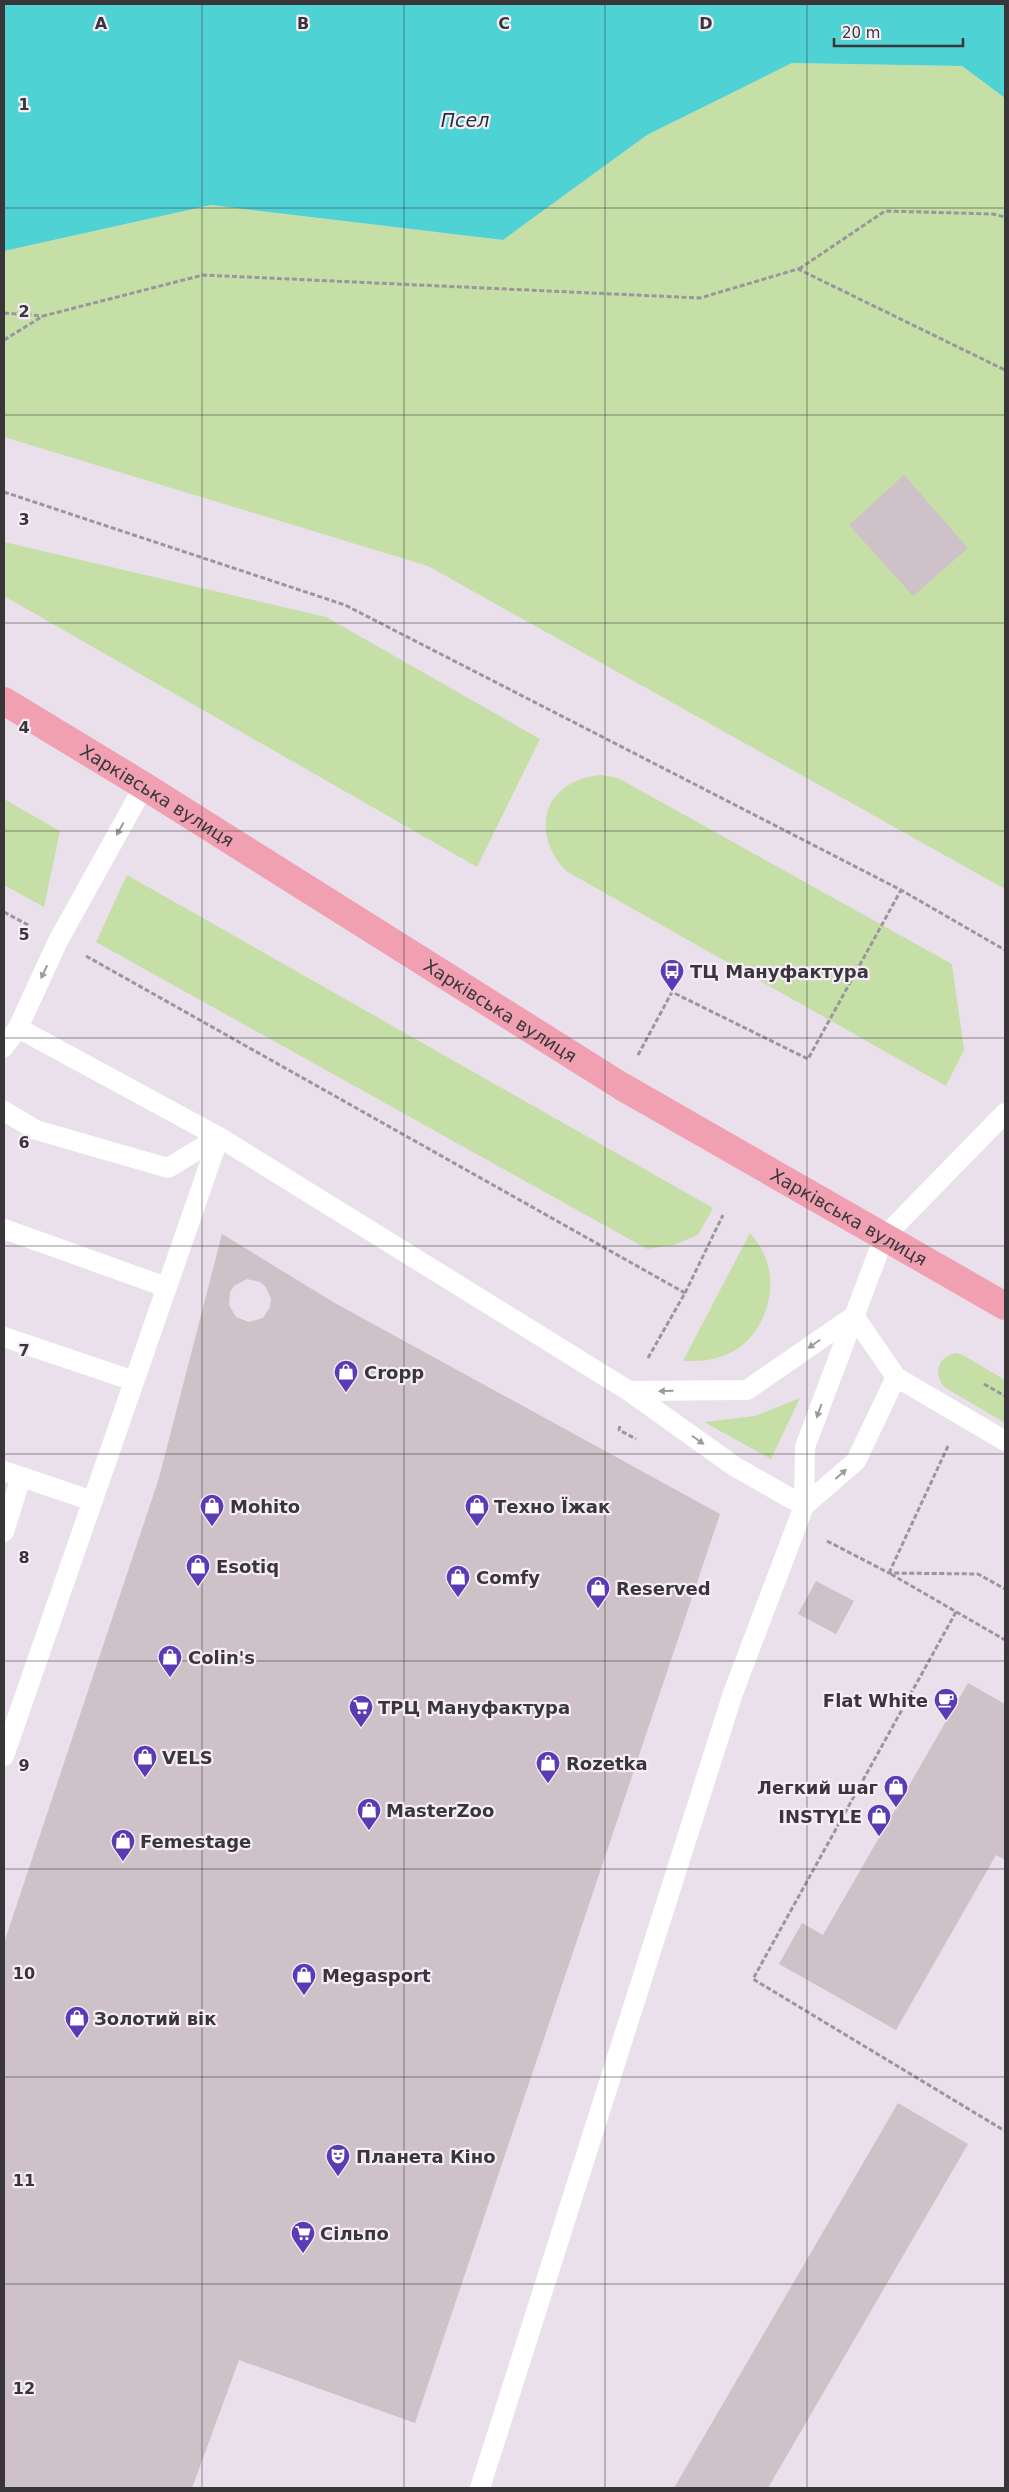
<svg xmlns="http://www.w3.org/2000/svg" width="1009" height="2492" viewBox="0 0 1009 2492" font-family="'DejaVu Sans',sans-serif">
  <rect width="100%" height="100%" fill="#e9e0eb"/>
  <path fill="#c6dfa7" d="M792,63L962,66L1005,98V889L428,566L4,437V251L211,205L503,240L647,135Z
    M4,542L326,617L540,739L477,867L4,596Z
    M601,775L618,778L952,964L964,1050L946,1086L566,871C528,830 545,780 601,775Z
    M4,799L60,831L44,907L4,885Z
    M127,875L713,1208L698,1235L674,1245L647,1249L96,942Z
    M750,1233C755,1239 760,1245 763,1252C781,1288 764,1338 728,1354C713,1361 698,1361 683,1361Z
    M956,1353L963,1355L1005,1380V1423L944,1387C933,1373 938,1356 956,1353Z
    M800,1398L771,1459L704,1422L755,1416Z"/>
  <path fill="#4fd2d4" d="M4,4H1005V98L962,66L792,63L647,135L503,240L211,205L4,251Z"/>
  <path fill="#cec1c8" fill-rule="evenodd" d="M904,475L968,548L913,596L849,525Z
    M222,1234L333,1302L720,1514L415,2423L239,2360L192,2488H4V1943L159,1478ZM247,1279L260,1282L266,1287L271,1299L270,1307L263,1318L249,1322L236,1317L229,1305L230,1292L234,1286Z
    M816,1581L854,1601L836,1634L798,1614Z
    M968,1683L1005,1704V1860L996,1855L896,2030L779,1964L802,1923L823,1935Z
    M898,2103L968,2144L768,2488H674Z"/>
  <g fill="none" stroke-linecap="round" stroke-linejoin="round">
    <path stroke="#9b959c" stroke-width="3" stroke-dasharray="5 2.5" stroke-linecap="butt" d="M799,269L885,211L993,214L1005,217
      M4,313L43,316
      M4,340L43,316L203,275L700,298L798,269L1005,370
      M4,492L345,605L901,890L1005,950
      M4,912L30,926
      M86,956L685,1293
      M638,1055L672,992L808,1059L901,890
      M648,1358L685,1293L723,1215
      M984,1384L1005,1396
      M620,1426L619,1430L636,1439
      M948,1446L889,1573L1005,1640
      M827,1541L889,1573L978,1574L1005,1589
      M956,1612L753,1979L1005,2131"/>
    <path stroke="#fff" stroke-width="20" d="M4,1047L18,1028L58,941L144,786
      M4,1111L36,1130L168,1168L219,1137L629,1391L734,1466L804,1506
      M4,1229L166,1287
      M854,1316L896,1377L1005,1441
      M4,1337L134,1381
      M629,1391L747,1390L854,1316
      M4,1471L93,1501
      M804,1506L805,1447L884,1237L1005,1113
      M4,1532L21,1477
      M4,1756L219,1137L18,1028
      M480,2488L733,1693L804,1506L856,1461L896,1377"/>
    <path stroke="#f1a0b2" stroke-width="28" id="s1" d="M4,701L144,786L621,1086L1005,1306"/>
  </g>
  <defs><path id="oneway-solid" d="M-6-.8H1V-3.2L6.5 0L1 3.2V.8H-6Z" transform="scale(1.25)"/></defs>
  <g fill="#9c9a9c">
    <use href="#oneway-solid" transform="translate(120 829) rotate(119)"/>
    <use href="#oneway-solid" transform="translate(44 972) rotate(115)"/>
    <use href="#oneway-solid" transform="translate(814 1344) rotate(145)"/>
    <use href="#oneway-solid" transform="translate(666 1391) rotate(179)"/>
    <use href="#oneway-solid" transform="translate(819 1411) rotate(110)"/>
    <use href="#oneway-solid" transform="translate(698 1440) rotate(35)"/>
    <use href="#oneway-solid" transform="translate(841 1474) rotate(-41)"/>
  </g>
  <path fill="none" stroke="#39363a" stroke-width="1" stroke-opacity="0.55" d="M202,4V2488M404,4V2488M605,4V2488M807,4V2488M4,208H1005M4,415H1005M4,623H1005M4,831H1005M4,1038H1005M4,1246H1005M4,1454H1005M4,1661H1005M4,1869H1005M4,2077H1005M4,2284H1005"/>
  <defs>
    <symbol id="bus-pin" viewBox="-11 -11 22 30"><path d="M0 17L-7.5 6A9.5 9.5 0 1 1 7.5 6Z" fill="#5b3bb3" stroke="#f6edf8"/><path d="M-5-6H5V4H4V6H2V4H-2V6H-4V4H-5ZM-3.5-4V0h7V-4ZM-3.5 1.2v1.5H-2V1.2ZM2 1.2v1.5H3.5V1.2Z" fill="#fff"/></symbol>
    <symbol id="shop-pin" viewBox="-11 -11 22 30"><path d="M0 17L-7.5 6A9.5 9.5 0 1 1 7.5 6Z" fill="#5b3bb3" stroke="#f6edf8"/><path d="M-5-2.5h2.3a2.7 3.5 0 0 1 5.4 0H5L5.5 6h-11ZM-1.5-2.5h3a1.5 2.3 0 0 0-3 0Z" fill="#fff"/></symbol>
    <symbol id="cafe-pin" viewBox="-11 -11 22 30"><path d="M0 17L-7.5 6A9.5 9.5 0 1 1 7.5 6Z" fill="#5b3bb3" stroke="#f6edf8"/><path d="M-5.5-4.5H6V0H3Q3 3.5 0 3.5H-2.5Q-5.5 3.5-5.5 0ZM3-3.2v2h1.7v-2ZM-6 4.5H4V6H-6Z" fill="#fff"/></symbol>
    <symbol id="supermarket-pin" viewBox="-11 -11 22 30"><path d="M0 17L-7.5 6A9.5 9.5 0 1 1 7.5 6Z" fill="#5b3bb3" stroke="#f6edf8"/><path d="M-6-5.5h2.5l.6 2H6L4.5 2H-2.5L-4.4-4H-6ZM-1.5 3.2a1.3 1.3 0 1 0 .1 0ZM3 3.2a1.3 1.3 0 1 0 .1 0Z" fill="#fff"/></symbol>
    <symbol id="theatre-pin" viewBox="-11 -11 22 30"><path d="M0 17L-7.5 6A9.5 9.5 0 1 1 7.5 6Z" fill="#5b3bb3" stroke="#f6edf8"/><path d="M-5-5.5Q0-4 5-5.5V0Q5 5 0 6Q-5 5-5 0ZM-3.3-2.5H-1v1.5H-3.3ZM1-2.5H3.3v1.5H1ZM-2.8 1Q0 5.5 2.8 1Z" fill="#fff"/></symbol>
  </defs>
  <g fill-rule="evenodd">
    <use href="#bus-pin" x="658" y="957" width="28" height="38"/>
    <use href="#shop-pin" x="332" y="1358" width="28" height="38"/>
    <use href="#shop-pin" x="198" y="1492" width="28" height="38"/>
    <use href="#shop-pin" x="463" y="1492" width="28" height="38"/>
    <use href="#shop-pin" x="184" y="1552" width="28" height="38"/>
    <use href="#shop-pin" x="444" y="1563" width="28" height="38"/>
    <use href="#shop-pin" x="584" y="1574" width="28" height="38"/>
    <use href="#shop-pin" x="156" y="1643" width="28" height="38"/>
    <use href="#cafe-pin" x="932" y="1686" width="28" height="38"/>
    <use href="#supermarket-pin" x="347" y="1693" width="28" height="38"/>
    <use href="#shop-pin" x="131" y="1743" width="28" height="38"/>
    <use href="#shop-pin" x="534" y="1749" width="28" height="38"/>
    <use href="#shop-pin" x="882" y="1773" width="28" height="38"/>
    <use href="#shop-pin" x="355" y="1796" width="28" height="38"/>
    <use href="#shop-pin" x="865" y="1802" width="28" height="38"/>
    <use href="#shop-pin" x="109" y="1827" width="28" height="38"/>
    <use href="#shop-pin" x="290" y="1961" width="28" height="38"/>
    <use href="#shop-pin" x="63" y="2004" width="28" height="38"/>
    <use href="#theatre-pin" x="324" y="2142" width="28" height="38"/>
    <use href="#supermarket-pin" x="289" y="2219" width="28" height="38"/>
  </g>
  <g text-anchor="middle" dominant-baseline="central" stroke-width="4.5" stroke-linejoin="round" paint-order="stroke">
    <g font-size="18" fill="#39363a" stroke="#f6edf8">
      <text stroke="none"><textPath href="#s1" startOffset="180">Харківська вулиця</textPath></text>
      <text stroke="none"><textPath href="#s1" startOffset="585">Харківська вулиця</textPath></text>
      <text stroke="none"><textPath href="#s1" startOffset="990">Харківська вулиця</textPath></text>
    </g>
    <g font-size="18" font-weight="bold" fill="#39363a" stroke="#f6edf8" text-anchor="start">
      <text x="690" y="971">ТЦ Мануфактура</text>
      <text x="364" y="1372">Cropp</text>
      <text x="230" y="1506">Mohito</text>
      <text x="494" y="1506">Техно Їжак</text>
      <text x="216" y="1566">Esotiq</text>
      <text x="476" y="1577">Comfy</text>
      <text x="616" y="1588">Reserved</text>
      <text x="188" y="1657">Colin's</text>
      <text x="928" y="1700" text-anchor="end">Flat White</text>
      <text x="378" y="1707">ТРЦ Мануфактура</text>
      <text x="162" y="1757">VELS</text>
      <text x="566" y="1763">Rozetka</text>
      <text x="878" y="1787" text-anchor="end">Легкий шаг</text>
      <text x="386" y="1810">MasterZoo</text>
      <text x="862" y="1816" text-anchor="end">INSTYLE</text>
      <text x="140" y="1841">Femestage</text>
      <text x="322" y="1975">Megasport</text>
      <text x="94" y="2018">Золотий вік</text>
      <text x="356" y="2156">Планета Кіно</text>
      <text x="320" y="2233">Сільпо</text>
    </g>
    <g font-size="19" font-style="italic" fill="#1d3333" stroke="#f6edf8">
      <text x="465" y="120">Псел</text>
    </g>
  </g>
  <g font-size="16" text-anchor="middle" font-weight="bold" fill="#39363a" stroke="#f6edf8" stroke-width="4.5" stroke-linejoin="round" paint-order="stroke">
    <text x="101" y="29">A</text>
    <text x="303" y="29">B</text>
    <text x="504" y="29">C</text>
    <text x="706" y="29">D</text>
    <text x="24" y="110">1</text>
    <text x="24" y="317">2</text>
    <text x="24" y="525">3</text>
    <text x="24" y="733">4</text>
    <text x="24" y="940">5</text>
    <text x="24" y="1148">6</text>
    <text x="24" y="1356">7</text>
    <text x="24" y="1563">8</text>
    <text x="24" y="1771">9</text>
    <text x="24" y="1979">10</text>
    <text x="24" y="2186">11</text>
    <text x="24" y="2394">12</text>
  </g>
  <rect width="1009" height="2492" fill="none" stroke="#39363a" stroke-width="10"/>
  <path d="M834 38v8h129v-8" fill="none" stroke="#39363a" stroke-width="2.5"/>
  <text x="842" y="38" font-size="15" fill="#39363a" stroke="#f6edf8" stroke-width="4" paint-order="stroke">20 m</text>
</svg>
